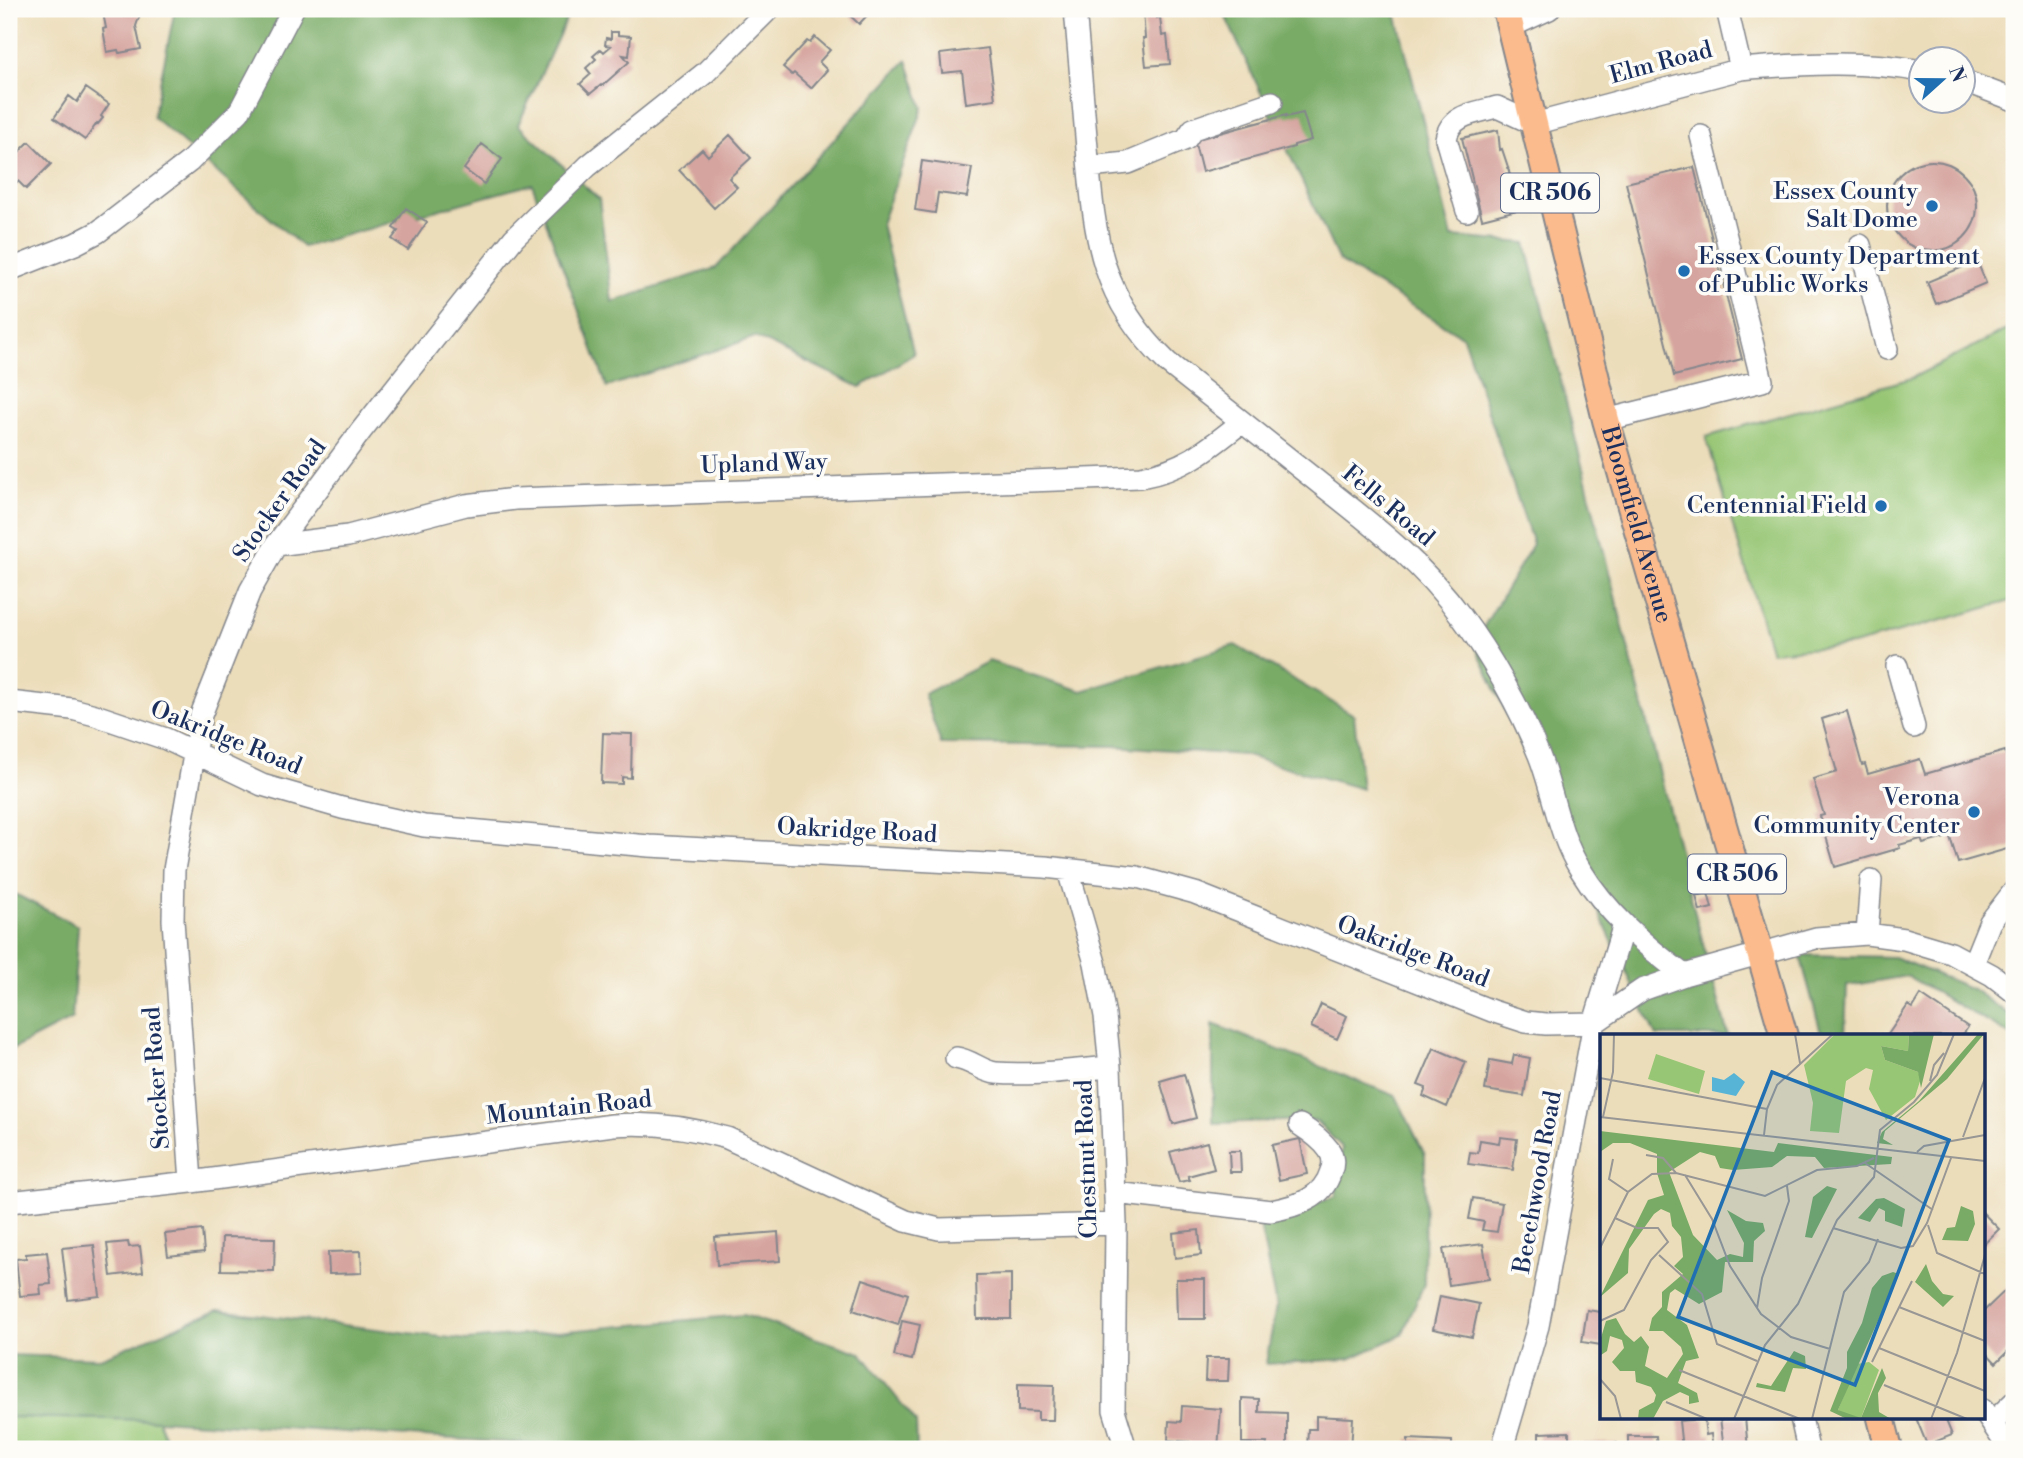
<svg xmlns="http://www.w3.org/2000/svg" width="2023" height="1458" viewBox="0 0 2023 1458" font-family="'Libre Bodoni',serif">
  <rect width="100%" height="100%" fill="#fdfcf7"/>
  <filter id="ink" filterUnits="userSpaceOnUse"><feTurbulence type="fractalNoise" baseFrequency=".0143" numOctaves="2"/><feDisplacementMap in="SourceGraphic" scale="14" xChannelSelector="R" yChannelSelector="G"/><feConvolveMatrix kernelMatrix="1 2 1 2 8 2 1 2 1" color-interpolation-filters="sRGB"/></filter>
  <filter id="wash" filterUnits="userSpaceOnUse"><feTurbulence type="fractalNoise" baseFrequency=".00686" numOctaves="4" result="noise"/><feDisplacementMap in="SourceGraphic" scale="28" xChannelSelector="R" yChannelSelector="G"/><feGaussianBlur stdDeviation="1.57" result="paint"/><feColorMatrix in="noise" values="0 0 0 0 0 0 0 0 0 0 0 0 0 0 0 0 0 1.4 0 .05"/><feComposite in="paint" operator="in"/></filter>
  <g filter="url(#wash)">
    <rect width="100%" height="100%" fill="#ecddba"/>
    <path fill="#97c675" stroke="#597a6a" stroke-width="2" d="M2014,326V600L1853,645L1771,652L1706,437L1912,378Z
      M9,1417L158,1420L169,1449H9Z"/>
    <path fill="#79ab66" stroke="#4a6d62" stroke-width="2" d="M175,9H571L518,125L599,199L612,302L716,268L907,60L923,108L881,224L914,354L860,387L755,337L607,387L532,184L303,247L153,117Z
      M1222,9H1395L1452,237L1526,243L1696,917L1728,1036H1656L1474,643L1533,544L1463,337L1339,261Z
      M1235,645L1354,715L1362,789L1243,755L1114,746L941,744L924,694L989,661L1082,691Z
      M9,891L78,926L72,1019L9,1051Z
      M1800,955L1894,957L1972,989L2014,1018V1037L1907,976L1847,986L1845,1036H1822Z
      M1213,1024L1396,1096L1425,1155L1424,1284L1402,1335L1350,1359L1266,1364L1276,1306L1260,1225L1336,1196L1342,1147L1315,1120L1213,1123Z
      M218,1310L467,1340L744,1315L861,1353L916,1422L917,1449H609L158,1420L9,1417V1355L100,1358Z"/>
    <g id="blocks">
      <path fill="#d6a49f" d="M107,9H142L136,26L141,49L119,53L118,50L107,52L103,29L106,28L104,18Z
        M843,9H873L859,24Z
        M1156,9L1157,18L1160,17L1162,36L1167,35L1170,64L1146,66L1143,38H1145L1143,10Z
        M611,32H618V35L631,36L629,56L623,55L629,62L602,86L601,85L590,94L580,84L591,74L586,68L596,59L593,56L601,49L604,52L611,46L605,45L606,38L611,39Z
        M815,37L830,50L819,62L827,70L811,88L794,73L792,75L783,67L807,41L810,43Z
        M988,48L995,99L966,103L962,71L942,73L940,54Z
        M86,88L109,104L101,116L103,118L98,124L97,123L85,140L54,118L69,96L77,102Z
        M1303,113L1311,140L1294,145V147L1202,172L1194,140L1286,115V117Z
        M1498,130L1500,150L1502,149L1508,167L1513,189H1510L1511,194H1514L1517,210L1482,219L1462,138Z
        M730,135L751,158L729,178L737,187L714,208L679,170L702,149L708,156Z
        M29,142L51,164L26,189L18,181L12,186L9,183V150H14L17,154Z
        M482,144L502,159L484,184L464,169Z
        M1887 206a45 45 0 1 1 90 0a45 45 0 1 1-90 0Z
        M922,161L972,168L967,197L938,193L935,213L915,210Z
        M1694,167L1742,359L1674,376L1626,183Z
        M406,208L427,222L408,250L392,239L398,231L393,228Z
        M1977,261L1986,283L1936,304L1927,282Z
        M1847,711L1862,765L1865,764L1868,774L1920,759L1925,774L2005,751L2014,781V815L2010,816L2014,832V847L1958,863L1949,834L1943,835L1944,838L1923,844L1921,839L1899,845L1900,848L1835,867L1820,816L1824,815L1813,779L1837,772L1822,719Z
        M603,733L632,734L631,778L622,777V784L601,783Z
        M1708,893L1712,908L1700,911L1696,896Z
        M1921,995L1968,1027L1962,1036H1887L1908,1005L1913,1008Z
        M1321,1004L1347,1016L1337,1039L1311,1027Z
        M1434,1048L1466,1062L1447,1107L1423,1096L1426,1088L1418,1085Z
        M1514,1055L1530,1058L1524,1096L1485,1090L1490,1060L1512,1064Z
        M1184,1074L1196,1118L1173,1124L1160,1081Z
        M1500,1137L1517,1139L1513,1170L1468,1164L1470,1152L1478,1153L1480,1140L1499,1143Z
        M1300,1139L1307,1174L1279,1180L1272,1145Z
        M1207,1142L1214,1169L1188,1176L1190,1180L1179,1182L1170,1152Z
        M1229,1151H1240L1241,1172H1230Z
        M1473,1198L1502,1203L1497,1232L1482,1230L1484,1222L1469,1219Z
        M1983,1213L1999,1229L1983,1245Z
        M202,1230L204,1252L168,1256L165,1234Z
        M1199,1230L1201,1255L1175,1258L1173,1233Z
        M778,1232L780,1261L717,1265L715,1237Z
        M222,1237L275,1238L274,1271L221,1270Z
        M128,1242L129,1247L140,1246L143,1272L111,1276L107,1244Z
        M1483,1244L1489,1279L1449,1285L1443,1249Z
        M94,1245L100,1296L68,1300L62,1248Z
        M361,1251L362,1273L329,1274L328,1252Z
        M47,1252L51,1284L40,1285L41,1294L20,1296L16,1259L26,1258V1254Z
        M1011,1274V1319H977L976,1275Z
        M863,1279L908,1294L898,1325L853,1310Z
        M1176,1279H1205V1319H1177Z
        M2014,1282V1345L1996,1363L1983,1349V1312Z
        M1440,1296L1479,1304L1472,1337L1433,1329Z
        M1587,1310L1601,1312V1345L1582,1342Z
        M902,1321L920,1325L912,1360L894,1356Z
        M1206,1358H1229L1228,1381H1205Z
        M1018,1384L1054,1385L1053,1420H1038V1412L1018,1411Z
        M1242,1398L1259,1399V1412L1287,1413V1449H1266L1267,1443H1242Z
        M1182,1406L1221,1409L1218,1449L1190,1447V1442L1168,1440L1169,1421L1181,1422Z
        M1316,1416L1353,1418L1351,1449H1307L1308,1429H1316Z
        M1720,1418H1745L1748,1449H1724Z
        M1916,1418H1945L1952,1435L1927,1445Z
        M1704,1419L1706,1435L1711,1434L1713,1449H1682L1679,1421Z
        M1569,1432V1449H1539V1433Z
        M1628,1436H1656L1657,1449H1628Z
        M1408,1439L1452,1441V1449H1408Z
        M1583,1443H1617V1449H1583Z"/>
    </g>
  </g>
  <g filter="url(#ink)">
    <use href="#blocks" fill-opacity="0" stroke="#84868c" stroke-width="2"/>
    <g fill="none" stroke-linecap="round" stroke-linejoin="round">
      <defs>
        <path id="minor" d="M1075,9C1079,55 1083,102 1087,148C1095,238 1099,297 1168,363C1218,403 1268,442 1318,482C1370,523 1422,562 1461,616C1491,656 1520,708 1539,755C1554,793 1558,834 1580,869C1606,912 1645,946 1684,975
          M1727,9L1741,69
          M1510,27L1549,9
          M1964,81L2014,100
          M1089,167L1128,163L1186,139L1193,129L1272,102
          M1467,211L1446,139C1450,114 1476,113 1497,107L1534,124L1741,69C1800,64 1863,60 1922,71
          M1860,245L1887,349
          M9,270L75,244L98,232L189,162L239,112L293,9
          M1606,420L1762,381L1701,136
          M276,545L348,536L466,505L515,499L1141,477C1185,469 1208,449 1242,422
          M1897,666L1914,727
          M9,702L72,709L95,715L166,739L262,785L342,808L424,826L649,846L1045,867L1137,877L1195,893L1492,1011L1526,1022L1546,1024L1594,1023L1642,990L1684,975L1816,938L1867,934L1904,939L1951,953L1992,975L2014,992
          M1068,870L1095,963L1105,1016L1110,1067L1116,1224L1114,1410L1126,1449
          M1867,934L1871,880
          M1973,964L1990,922L2014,891
          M956,1058C971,1060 983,1072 996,1073C1034,1076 1073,1070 1110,1067
          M191,1182L173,920L174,870L201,715L250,591L276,545L361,431L514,238L588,166L705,73L769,9
          M1115,1193L1271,1211C1297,1206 1323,1199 1331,1171C1334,1164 1333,1156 1329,1150C1321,1139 1311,1132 1300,1125
          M9,1202L191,1182L613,1125C653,1122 689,1127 727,1138L906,1221L939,1229L1116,1224
          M1983,1410L2009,1449
          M1801,1418L1808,1449
          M1992,1423L2014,1402
          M1502,1449L1538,1326L1594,1023L1624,924"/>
        <g id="major">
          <path id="s1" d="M1506,9L1606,420L1784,1036"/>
          <path d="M1881,1418L1889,1449"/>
        </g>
      </defs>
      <use href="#minor" stroke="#84868c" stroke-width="24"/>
      <use href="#major" stroke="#84868c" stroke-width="30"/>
      <use href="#minor" stroke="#fff" stroke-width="21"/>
      <use href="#major" stroke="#fbbb8c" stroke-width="26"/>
    </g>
  </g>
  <g fill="#1f6fb2" stroke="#fdfcf7" stroke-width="2.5">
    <circle cx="1932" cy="206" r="7"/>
    <circle cx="1684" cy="271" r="7"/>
    <circle cx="1881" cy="506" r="7"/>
    <circle cx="1974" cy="812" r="7"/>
  </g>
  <g text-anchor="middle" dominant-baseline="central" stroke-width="7" stroke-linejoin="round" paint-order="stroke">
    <g fill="#fdfcf7" stroke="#5f6c8c" stroke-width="2">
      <rect x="1501" y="173.5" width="98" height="39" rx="5"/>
      <rect x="1688" y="854.5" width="98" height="39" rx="5"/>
    </g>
    <g font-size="23" font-weight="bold" fill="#1b2f5e">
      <text x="1550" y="193">CR 506</text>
      <text x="1737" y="874">CR 506</text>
    </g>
    <g font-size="24" fill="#1b2f5e" stroke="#fdfcf7">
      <text transform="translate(1661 63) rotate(-15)">Elm Road</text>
      <text transform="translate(764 464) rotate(-2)">Upland Way</text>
      <text transform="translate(280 501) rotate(-55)">Stocker Road</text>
      <text transform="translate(1388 506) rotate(40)">Fells Road</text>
      <text stroke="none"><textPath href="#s1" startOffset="532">Bloomfield Avenue</textPath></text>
      <text transform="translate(226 738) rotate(22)">Oakridge Road</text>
      <text transform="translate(857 831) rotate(3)">Oakridge Road</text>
      <text transform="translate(1413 952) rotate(21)">Oakridge Road</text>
      <text transform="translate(157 1078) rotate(-94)">Stocker Road</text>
      <text transform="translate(569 1108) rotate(-6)">Mountain Road</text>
      <text transform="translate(1087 1159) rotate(-92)">Chestnut Road</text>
      <text transform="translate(1538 1182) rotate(-80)">Beechwood Road</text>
    </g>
    <g font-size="24" fill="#1b2f5e" stroke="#fdfcf7" text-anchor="end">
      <text x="1918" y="192">Essex County<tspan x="1918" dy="28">Salt Dome</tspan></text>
      <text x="1698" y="257" text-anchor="start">Essex County Department<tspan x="1698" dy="28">of Public Works</tspan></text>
      <text x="1867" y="506">Centennial Field</text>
      <text x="1960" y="798">Verona<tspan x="1960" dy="28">Community Center</tspan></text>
    </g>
  </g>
  <g transform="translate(1600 1034)">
    <rect width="385" height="385" fill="#ecddba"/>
    <path d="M235,0H309L308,17L281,12L285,26L318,38L321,44L315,63L286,86L269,55L273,36L266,34L246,47L239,99L210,97L213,69L204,31ZM56,20L105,37L99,60L48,45ZM269,328L279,336L261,384L244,380L238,376L257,330Z" fill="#97c675"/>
    <path d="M309,0H334L321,54L318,38L285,26L281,12L308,17ZM378,0H384L347,45L285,97L283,105L293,111L277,109L282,98L319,67ZM0,97L174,118L178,109L292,123L291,130L224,134L215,123L187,122L172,133L133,136L120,134L115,122L100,118L69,138L93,201L117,226L130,220L143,223L144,209L127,176L146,187L163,189L165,197L154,207L153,228H125L122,258L99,270L75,255L70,259L67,276L87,291L99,324L86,327L78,349L97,359L99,368L89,370V362L80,358L63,367L53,385H38L39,376L54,368L56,361L51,353L36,348L35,337H20L12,328L24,314L22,306L10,302L7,317L1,321L0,307L6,287L16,284L25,300L34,308L41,302L49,313L45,332L67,344L83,320L81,313L63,297H49L52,284L62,273V258L83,240L74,232L83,223L81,203L72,192L70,179L61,175L54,180L29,215L28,239L0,263L48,166L64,161L57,139V120L30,109H13L0,118ZM227,152L237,155L212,204L205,203L213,163ZM284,164L305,175L302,193L285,187V177L279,174L270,188L258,184L276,165ZM361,172L373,177L375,190L368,207L342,206L347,194L355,193ZM326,230L332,247L343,260L354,262L343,273L315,248ZM293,238L299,240L238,376L261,384L282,334L286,344L278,359L279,378L291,385H247L230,377L247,334V318L262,289L272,254L282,242ZM194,317L205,322L206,335L193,334L185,358L156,353L157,349L171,352Z" fill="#79ab66"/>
    <path d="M134,39L145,48L136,62L112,57V43L124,46Z" fill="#58b4d6"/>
    <path fill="none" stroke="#989795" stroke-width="2" d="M195,0L200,29M0,44L167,75M330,47L334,31L344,19M0,83L385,127M3,83L13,38L14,0M164,101L167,75L177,51L233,0M363,103L385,44M317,118L324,112L385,101M46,121L63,124L76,139M13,125L9,145L28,158M265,129L333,176M85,141L112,185L130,232L161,280L191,303L230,315M328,191L337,219L385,240M233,194L301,214L313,212L327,189L351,124M0,214L28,158L52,140L76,139L165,162L217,136L257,132L274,124M59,221L102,260L117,310L157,327M299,273L385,307M157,274L162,244L189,167L187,152M0,287L24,276L51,226L68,208L58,194H37L15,184M279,314L385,357M272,328L312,247M79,336L200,385M0,345L15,362L21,385M284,351L367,385M66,368L107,385M134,385L165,311L198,270L237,186L274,143L280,96L314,68L337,41L354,0M212,385L244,258L269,228L278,205M331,385L357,319L385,221"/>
    <path fill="#1f6fb2" fill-opacity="0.15" stroke="#1f6fb2" stroke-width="3.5" d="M172,38L349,106L255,351L78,283Z"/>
    <rect width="385" height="385" fill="none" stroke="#1b2f5e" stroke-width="3.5"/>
  </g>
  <rect width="2023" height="1458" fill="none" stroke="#fdfcf7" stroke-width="35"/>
  <g transform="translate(1942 80) rotate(69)"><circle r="33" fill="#fdfcf7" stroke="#a3aaba" stroke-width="2"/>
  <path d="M0-5L12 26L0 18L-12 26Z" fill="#1f6fb2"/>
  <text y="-10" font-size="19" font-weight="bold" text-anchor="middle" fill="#1b2f5e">N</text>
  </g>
</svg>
